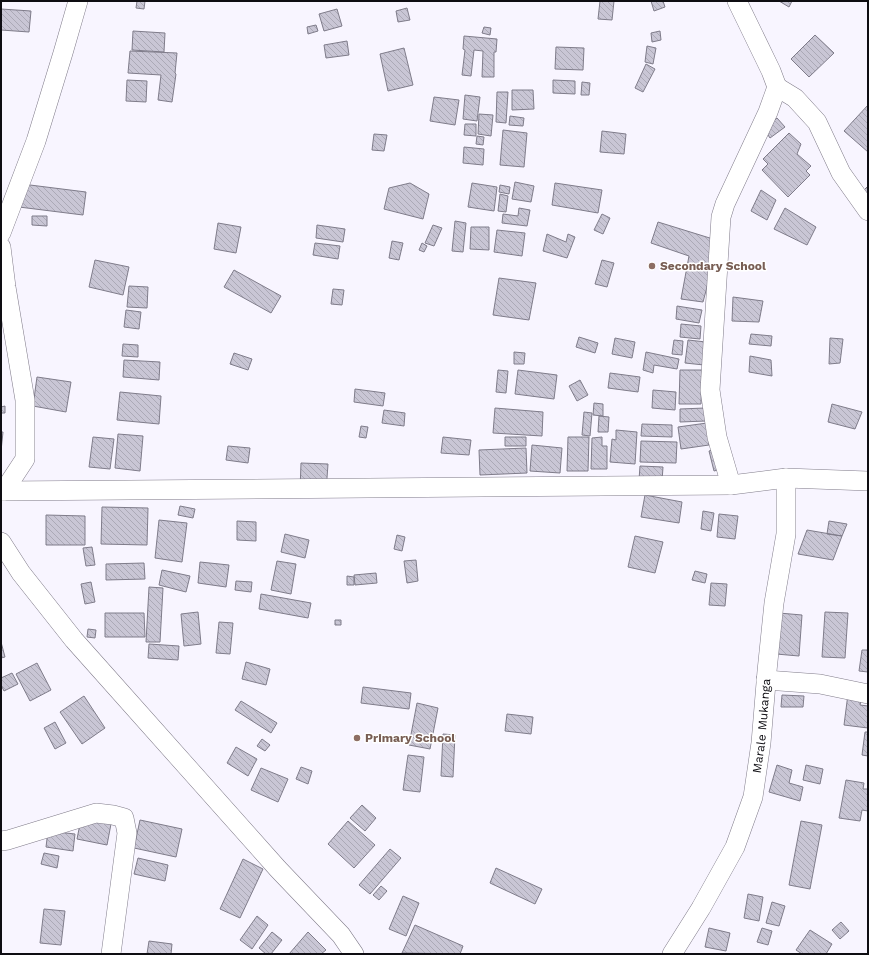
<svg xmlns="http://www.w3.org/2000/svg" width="869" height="955" viewBox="0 0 869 955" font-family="'Work Sans',sans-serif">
  <defs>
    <pattern id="building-back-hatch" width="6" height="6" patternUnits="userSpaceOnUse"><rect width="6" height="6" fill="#c9c6d5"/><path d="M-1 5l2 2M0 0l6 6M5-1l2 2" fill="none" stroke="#aba9b6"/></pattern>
  </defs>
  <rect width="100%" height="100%" fill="#f8f5ff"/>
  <path fill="url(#building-back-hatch)" stroke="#7f7c8a" d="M137,1H145L144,9L136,8Z
    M600,1H614L612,20L598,19Z
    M651,1H663L665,7L654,11Z
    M779,1H792L789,7Z
    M407,8L410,20L398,22L396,11Z
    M1,9L31,11L29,32L1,30Z
    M337,9L342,26L324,31L319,14Z
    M316,25L318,31L308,34L307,27Z
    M484,27L491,28L490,35L482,33Z
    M133,31L165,33L164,52L132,50Z
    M660,31L661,40L652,42L651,33Z
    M815,35L834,53L809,77L791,59Z
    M464,36L497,39L496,52H494V77H482L483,51L474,50L471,76L462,75L465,50L463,49Z
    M347,41L349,55L326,58L324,45Z
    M647,46L656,48L653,64L645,62Z
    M556,47L584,48L583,70L555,69Z
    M404,48L413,85L388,91L380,54Z
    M130,51L177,53L175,73L176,74L172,102L158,100L161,75L128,73Z
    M646,64L655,69L643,92L635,88Z
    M127,80L147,81L146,102L126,101Z
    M553,80L575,81V94L553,93Z
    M582,82L590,83L589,95H581Z
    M512,90H533L534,109L512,110Z
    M497,92H508L506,123L496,122Z
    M465,95L480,97L477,121L463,119Z
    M434,97L459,100L455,125L430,121Z
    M868,105V152L844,131Z
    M479,114L493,115L491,136L478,134Z
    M510,116L524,118L523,126L509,125Z
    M777,118L785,127L770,138L764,129Z
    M465,124H476V136L464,135Z
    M503,130L527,133L524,167L500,165Z
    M602,131L626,134L624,154L600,152Z
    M789,133L801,144L797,154L811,166L806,171L810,175L788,197L762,170L768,164L763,159Z
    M374,134L387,135L384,151L372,150Z
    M477,136L484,137L483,145L476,144Z
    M464,147L484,149L483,165L463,163Z
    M515,182L534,186L531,202L512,199Z
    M410,183L429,194L423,219L384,209L389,188Z
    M472,183L497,187L494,211L468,207Z
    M555,183L602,190L598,213L552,205Z
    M22,184L86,192L83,215L19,207Z
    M500,185L510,187L509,194L499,192Z
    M868,186V195L863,191Z
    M761,190L776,200L767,220L751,211Z
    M500,194L508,196L506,212L498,211Z
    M519,208L530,210L527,226L502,223L503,214L518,216Z
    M785,208L816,227L807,245L774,229Z
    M602,214L610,218L603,234L594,230Z
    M32,216H47V226L32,225Z
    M455,221L466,223L463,252L452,251Z
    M658,222L713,239L715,257L703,302L681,299L689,256L651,243Z
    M218,223L241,227L236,253L214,249Z
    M317,225L345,229L343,242L316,238Z
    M433,225L442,228L434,246L425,243Z
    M471,227H489V250L470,249Z
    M497,230L525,233L522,256L494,252Z
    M547,234L566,242L568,234L575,237L567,258L543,251Z
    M392,241L403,243L399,260L389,258Z
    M315,243L340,246L338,259L313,255Z
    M422,243L427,246L424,252L419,250Z
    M95,260L129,267L123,295L89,287Z
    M602,260L614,263L607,287L595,284Z
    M234,270L281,296L271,313L224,287Z
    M499,278L536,283L529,320L493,315Z
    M129,286L148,287L147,308L127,307Z
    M333,289L344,290L342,305L331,304Z
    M733,297L763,301L759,322L732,321Z
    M677,306L702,310L699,323L676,319Z
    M126,310L141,312L139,329L124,327Z
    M681,324L701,326L700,339L680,337Z
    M751,334L772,336L771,346L749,344Z
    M579,337L598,343L595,353L576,347Z
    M615,338L635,342L632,358L612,354Z
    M830,338L843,339L840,363L829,364Z
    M674,340L683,341L682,355L672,354Z
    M688,340L706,342L704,365L685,363Z
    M123,344L138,345V357L122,356Z
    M514,352L525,353L524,364H514Z
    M646,352L679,359L677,369L654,365L653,373L643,370Z
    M234,353L252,359L248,370L230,364Z
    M750,356L771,360L772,376L749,372Z
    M124,360L160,362L159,380L123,377Z
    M498,370L508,371L506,393L496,392Z
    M518,370L557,375L554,399L515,394Z
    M680,370H702L701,404H679Z
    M610,373L640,377L638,392L608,388Z
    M37,377L71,382L66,412L33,406Z
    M580,380L588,395L577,401L569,386Z
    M355,389L385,393L383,406L354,402Z
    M653,390L676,392L675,410L652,408Z
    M120,392L161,396L159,424L117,420Z
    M594,403L603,404V416L593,415Z
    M832,404L862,412L855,429L828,422Z
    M5,406V413H1V407Z
    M495,408L543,412L542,436L493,433Z
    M705,408L706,421L680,422V409Z
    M384,410L405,413L404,426L382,423Z
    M584,412L592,413L590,436L582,435Z
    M599,416L609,417L608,432H598Z
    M707,423L709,445L681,449L678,427Z
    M642,424L672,425V437L641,436Z
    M361,426L368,427L366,438L359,437Z
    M616,430L637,432L635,464L610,462L612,439L616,440Z
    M1,432H3L1,451Z
    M118,434L143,436L140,471L115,468Z
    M93,437L114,439L110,469L89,467Z
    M443,437L471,440L469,455L441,453Z
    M505,437H526V446H505Z
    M568,437H589L588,471H567Z
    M602,437V446H607V469H591L592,438Z
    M641,441L677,442L676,463L640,462Z
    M532,445L562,448L560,473L530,471Z
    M228,446L250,448L248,463L226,460Z
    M526,448L527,473L480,475L479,450Z
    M716,449L721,469L714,471L709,451Z
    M301,463L328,464L326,492L300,491Z
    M640,466L663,467L662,481L639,480Z
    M645,495L682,502L679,523L641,517Z
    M180,506L195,509L193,518L178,515Z
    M102,507L148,508L147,545L101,544Z
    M703,511L714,513L711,531L701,529Z
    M719,514L738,516L735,539L717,537Z
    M46,515L85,516V545H46Z
    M159,520L187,523L182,562L155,558Z
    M237,521L256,522V541L237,540Z
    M829,521L847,524L842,536L827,534Z
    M807,530L842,536L833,560L798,554Z
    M285,534L309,540L305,558L281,552Z
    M397,535L405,537L402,551L394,549Z
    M635,536L663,542L655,573L628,567Z
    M92,547L95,565L86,566L83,548Z
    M416,560L418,581L407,583L404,561Z
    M277,561L296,564L291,594L271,590Z
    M200,562L229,565L226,587L198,583Z
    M144,563L145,579L106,580V564Z
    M162,570L190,576L186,592L159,585Z
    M695,571L707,574L705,583L692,580Z
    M376,573L377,583L355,585L354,575Z
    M347,576L354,577V585H347Z
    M236,581L252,582L251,592L235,590Z
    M91,582L95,602L85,604L81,584Z
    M711,583L727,584L725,606L709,605Z
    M149,587L163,588L160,642H146Z
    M261,594L311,603L308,618L259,609Z
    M198,612L201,644L184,646L181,614Z
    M825,612L848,613L845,658L822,657Z
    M105,613H144L145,637H105Z
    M779,613L802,615L799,656L776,654Z
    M335,620H341V625H335Z
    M219,622L233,623L230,654L216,653Z
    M88,629L96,630L95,638L87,637Z
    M1,642L5,657L1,658Z
    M149,644L179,646L178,660L148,658Z
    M862,650H868V672L859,671Z
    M246,662L270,669L266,685L242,679Z
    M37,663L51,690L30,701L16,674Z
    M12,673L18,684L4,691L1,685V678Z
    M363,687L411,693L409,709L361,703Z
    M848,694L862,696L860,705L868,706V728L844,725Z
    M782,695L804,696L803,707H781Z
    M84,696L105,728L82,744L60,712Z
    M241,701L277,723L271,733L235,710Z
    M417,703L438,708L430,749L409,745Z
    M507,714L533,717L531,734L505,731Z
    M55,722L66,743L55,749L44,728Z
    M865,732H868V756L862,755Z
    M443,734L455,735L453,777L441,776Z
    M262,739L270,745L265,751L257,746Z
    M236,747L257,759L248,776L227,763Z
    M408,755L424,757L420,792L403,790Z
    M777,765L792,770L789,783L803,787L800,801L769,792Z
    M806,765L823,769L820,784L803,780Z
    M301,767L312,771L308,784L296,779Z
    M261,768L288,779L278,802L251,790Z
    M846,780L864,783L863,789H868V811L862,810L860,821L839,818Z
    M362,805L376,818L365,831L350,818Z
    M81,819L111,824L107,845L77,839Z
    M140,820L182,829L176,857L134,848Z
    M348,821L375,845L354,868L328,844Z
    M801,821L822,825L810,889L789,885Z
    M48,831L75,834L73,851L46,847Z
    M390,849L401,858L370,894L359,885Z
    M44,853L59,856L57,868L41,864Z
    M138,858L168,865L165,881L134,874Z
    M243,859L263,869L240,918L220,909Z
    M496,868L542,889L535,904L490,883Z
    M381,886L387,891L379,900L373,895Z
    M748,894L763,897L759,921L744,918Z
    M403,896L419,903L406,936L389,929Z
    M772,902L785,906L779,926L766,923Z
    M44,909L65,911L61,945L40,943Z
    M257,916L268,925L252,949L240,940Z
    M841,922L849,931L840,939L832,930Z
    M415,925L463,946L460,954L402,953Z
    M709,928L730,933L726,951L705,947Z
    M762,928L772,931L768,945L757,942Z
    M810,930L832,944L826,954H802L796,950Z
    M272,932L282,940L271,954H266L259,948Z
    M308,932L326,950L321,954H289Z
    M149,941L172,944L171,954H147Z"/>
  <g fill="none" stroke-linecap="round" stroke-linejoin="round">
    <defs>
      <g id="minor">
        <path d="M777,87L795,98L817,122L841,173L868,211"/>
        <path d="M1,233L36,141L63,53L78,1"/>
        <path d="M1,247L6,287L25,400V459L4,491"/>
        <path d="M731,485L717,437L710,390L721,217L725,204L768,112L777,87L771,71L737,1"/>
        <path d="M1,491L731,485L786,478L868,481"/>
        <path d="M1,542L21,573L74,640L278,869L341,935L354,954"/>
        <path d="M766,680L820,684L868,694"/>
        <path d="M1,841L8,840L96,813L113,815L124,818L127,833L111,954"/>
        <path id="s1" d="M672,954L701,908L735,847L753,797L761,743L767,671L774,603L786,534V478"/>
      </g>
    </defs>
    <use href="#minor" stroke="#807c8a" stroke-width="20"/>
    <use href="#minor" stroke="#fff" stroke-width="19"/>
  </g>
  <g fill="#8d6e63" stroke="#fff" stroke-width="1.5">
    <circle cx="652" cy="266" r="4"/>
    <circle cx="357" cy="738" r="4"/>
  </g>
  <g text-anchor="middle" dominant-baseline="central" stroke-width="3" stroke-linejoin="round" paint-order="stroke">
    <g font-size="12" font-weight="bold" fill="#785e54" stroke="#fff" text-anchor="start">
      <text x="660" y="266">Secondary School</text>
      <text x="365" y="738">Primary School</text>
    </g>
    <g font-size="12" fill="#0e0d12" stroke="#fff">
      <text stroke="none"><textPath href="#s1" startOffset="249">Marale Mukanga</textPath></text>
    </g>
  </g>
  <rect width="869" height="955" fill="none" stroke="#0e0d12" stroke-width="4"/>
</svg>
